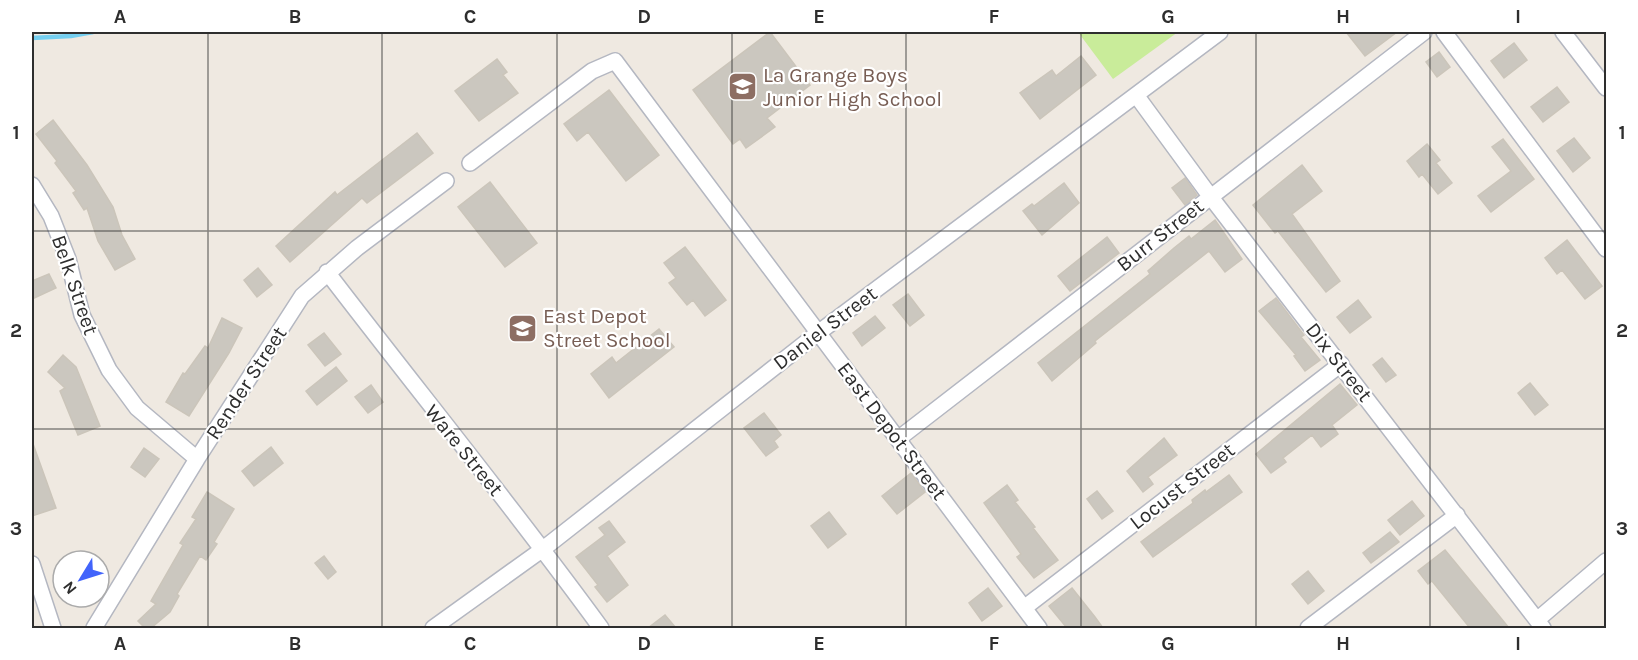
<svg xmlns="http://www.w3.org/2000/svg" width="1638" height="660" viewBox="0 0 1638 660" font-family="Karla,sans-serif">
  <rect width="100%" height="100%" fill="#efe9e1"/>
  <path fill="#c9ec9a" d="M1078,32H1178L1113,79Z"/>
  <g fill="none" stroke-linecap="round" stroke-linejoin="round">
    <path stroke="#75cff0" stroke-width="4.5" d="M32,38L71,36L93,32"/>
  </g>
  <path fill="#cbc7bf" stroke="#cbc5ba" stroke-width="1.5" d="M770,32L810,85L767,118L775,127L746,148L740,139L733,144L693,90Z
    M1346,32H1397L1365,56Z
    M1514,43L1527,60L1504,78L1491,61Z
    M1439,52L1450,67L1437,77L1426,62Z
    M1081,56L1096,75L1040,119L1020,93L1052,70L1056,76Z
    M497,59L507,72L503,75L518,93L479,121L455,91Z
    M1557,87L1569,102L1543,122L1531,107Z
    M609,90L659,155L626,181L588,132L577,141L564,124Z
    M53,120L87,165L113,207L122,235L135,259L115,270L98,241L87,208L84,210L73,193L76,191L55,163L57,161L36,134Z
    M417,133L433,153L367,203L362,198L290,262L276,246L335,192L337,195Z
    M1574,138L1590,158L1573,172L1557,151Z
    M1503,139L1534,179L1491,212L1478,196L1511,171L1492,147Z
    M1427,144L1440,160L1436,163L1452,183L1438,194L1422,174L1419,177L1407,161Z
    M1302,165L1322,191L1292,214L1340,281L1326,292L1278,231L1275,233L1253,205Z
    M1185,178L1197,195L1185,205L1172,188Z
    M490,182L537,243L505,267L458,207Z
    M1064,183L1079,203L1042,235L1023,211L1032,204L1034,206Z
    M1215,220L1242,259L1225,272L1209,251L1095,341L1096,343L1052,381L1038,363L1150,274L1148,271L1174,248L1189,236L1191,239Z
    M1107,237L1119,253L1070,291L1058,276Z
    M1567,240L1602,286L1585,299L1562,270L1557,274L1545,258Z
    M685,247L726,300L705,316L693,300L687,305L669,283L676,278L664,263Z
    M258,268L272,285L257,297L244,280Z
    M49,274L56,288L32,299V281Z
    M908,294L924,315L910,326L893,305Z
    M1276,298L1304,335L1301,337L1320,360L1305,371L1294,356L1296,355L1259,311Z
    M1358,300L1371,317L1350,333L1337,317Z
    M875,316L885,328L862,346L853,333Z
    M222,318L242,328L229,353L189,416L166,402L183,373L185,374L205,346L208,348Z
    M659,329L674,347L609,398L591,374L612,357L616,363Z
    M324,333L341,354L325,366L308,345Z
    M63,355L76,367L100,426L78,435L60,391L65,388L48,372Z
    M1382,358L1396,375L1386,382L1373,365Z
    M336,367L347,381L317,405L306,391Z
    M1530,383L1548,405L1535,415L1518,393Z
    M1340,384L1357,405L1332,425L1338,434L1321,447L1312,435L1283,458L1286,462L1271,473L1256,454Z
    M371,385L383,402L368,413L355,397Z
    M764,413L781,435L774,441L778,447L766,456L744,428Z
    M1164,438L1177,455L1148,477L1153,484L1143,492L1127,471Z
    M32,441L56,508L32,516Z
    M271,447L283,463L254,486L242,471Z
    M144,448L159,459L145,477L131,467Z
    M911,473L925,492L897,514L882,496Z
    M1229,475L1242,492L1153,557L1141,542L1193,503L1192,500L1205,490L1206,492Z
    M1007,485L1018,500L1015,502L1035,527L1033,528L1058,560L1034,578L1017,557L1021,554L984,503Z
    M1097,491L1113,511L1102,519L1087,499Z
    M207,492L234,509L214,542L217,544L206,560L200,556L177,594L179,596L170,612L151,628H145L138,621L156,604L151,601L183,545L180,543L196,519L192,517Z
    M1412,501L1424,516L1400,535L1388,520Z
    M829,512L846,534L828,548L811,526Z
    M609,521L625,542L607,556L628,585L607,602L595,587L598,585L576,557L605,535L599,528Z
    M1390,532L1399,542L1371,563L1363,553Z
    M1445,550L1487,601L1509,628H1470L1432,581L1428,584L1418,571Z
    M324,556L336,572L328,579L315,563Z
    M1308,571L1324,591L1308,604L1292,584Z
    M988,588L1002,606L982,621L969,603Z
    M1072,588L1095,617L1103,628H1067L1049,606Z
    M665,615L676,628H648Z"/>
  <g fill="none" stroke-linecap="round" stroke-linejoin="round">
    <defs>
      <path id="street" d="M1444,32L1606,249
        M1563,32L1606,88
        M1136,95L1210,196L1543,628
        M470,163L592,71L615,61L1039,628
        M32,185L51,216L68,259L82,315L109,370L137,408L197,459
        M327,272C418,391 513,507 601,628
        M898,439L1424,32
        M32,564L53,628
        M1024,608L1341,364
        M1537,620L1606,561
        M94,628L197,459L302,296L357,248L446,181
        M433,628L543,549L818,333L1220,32
        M1308,628L1457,515"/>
    </defs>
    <use href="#street" stroke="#b4b7c1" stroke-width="18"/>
    <use href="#street" stroke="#fff" stroke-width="15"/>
  </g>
  <path fill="none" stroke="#2e2e2e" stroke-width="1.5" stroke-opacity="0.55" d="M208,32V628M382,32V628M557,32V628M732,32V628M906,32V628M1081,32V628M1256,32V628M1430,32V628M32,231H1606M32,429H1606"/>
  <defs>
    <symbol id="school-square" viewBox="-11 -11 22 22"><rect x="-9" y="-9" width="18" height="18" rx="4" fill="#8d6e63" stroke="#fff"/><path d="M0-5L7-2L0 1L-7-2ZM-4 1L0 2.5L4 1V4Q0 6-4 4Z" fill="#fff"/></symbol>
  </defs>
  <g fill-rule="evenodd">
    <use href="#school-square" x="726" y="70" width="33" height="33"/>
    <use href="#school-square" x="506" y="312" width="33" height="33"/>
  </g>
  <g text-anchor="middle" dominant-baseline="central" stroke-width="4.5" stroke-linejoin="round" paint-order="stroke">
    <g font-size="21" fill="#785e54" stroke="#fff" text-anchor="start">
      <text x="763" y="75">La Grange Boys<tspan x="763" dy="24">Junior High School</tspan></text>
      <text x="543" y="316">East Depot<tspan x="543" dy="24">Street School</tspan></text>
    </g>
    <g font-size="21" fill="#2e2e2e" stroke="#fff">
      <text transform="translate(1160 235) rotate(-38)">Burr Street</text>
      <text transform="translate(75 285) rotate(71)">Belk Street</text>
      <text transform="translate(825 328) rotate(-37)">Daniel Street</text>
      <text transform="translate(1339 362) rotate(52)">Dix Street</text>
      <text transform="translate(246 383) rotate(-57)">Render Street</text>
      <text transform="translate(892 431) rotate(53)">East Depot Street</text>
      <text transform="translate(464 450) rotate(51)">Ware Street</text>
      <text transform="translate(1182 486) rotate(-38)">Locust Street</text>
    </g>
  </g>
  <rect width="1638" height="660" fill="none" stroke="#ffffff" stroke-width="66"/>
  <g transform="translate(81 579) rotate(232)"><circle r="28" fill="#ffffff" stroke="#ababab" stroke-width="1.5"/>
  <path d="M0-4.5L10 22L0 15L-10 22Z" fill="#4264fb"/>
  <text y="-9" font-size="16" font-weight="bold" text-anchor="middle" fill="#2e2e2e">N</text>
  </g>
  <rect x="33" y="33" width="1572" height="594" fill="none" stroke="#2e2e2e" stroke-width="2"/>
  <g font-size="20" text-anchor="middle" font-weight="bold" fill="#2e2e2e">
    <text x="120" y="23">A</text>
    <text x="295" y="23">B</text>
    <text x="470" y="23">C</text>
    <text x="644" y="23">D</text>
    <text x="819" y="23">E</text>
    <text x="994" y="23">F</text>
    <text x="1168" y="23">G</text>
    <text x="1343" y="23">H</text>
    <text x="1518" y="23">I</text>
    <text x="16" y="139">1</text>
    <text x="1622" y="139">1</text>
    <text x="16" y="337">2</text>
    <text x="1622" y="337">2</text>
    <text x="16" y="535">3</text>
    <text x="1622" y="535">3</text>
    <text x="120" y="650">A</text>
    <text x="295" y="650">B</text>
    <text x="470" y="650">C</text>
    <text x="644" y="650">D</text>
    <text x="819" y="650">E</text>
    <text x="994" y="650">F</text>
    <text x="1168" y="650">G</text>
    <text x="1343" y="650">H</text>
    <text x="1518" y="650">I</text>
  </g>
</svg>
